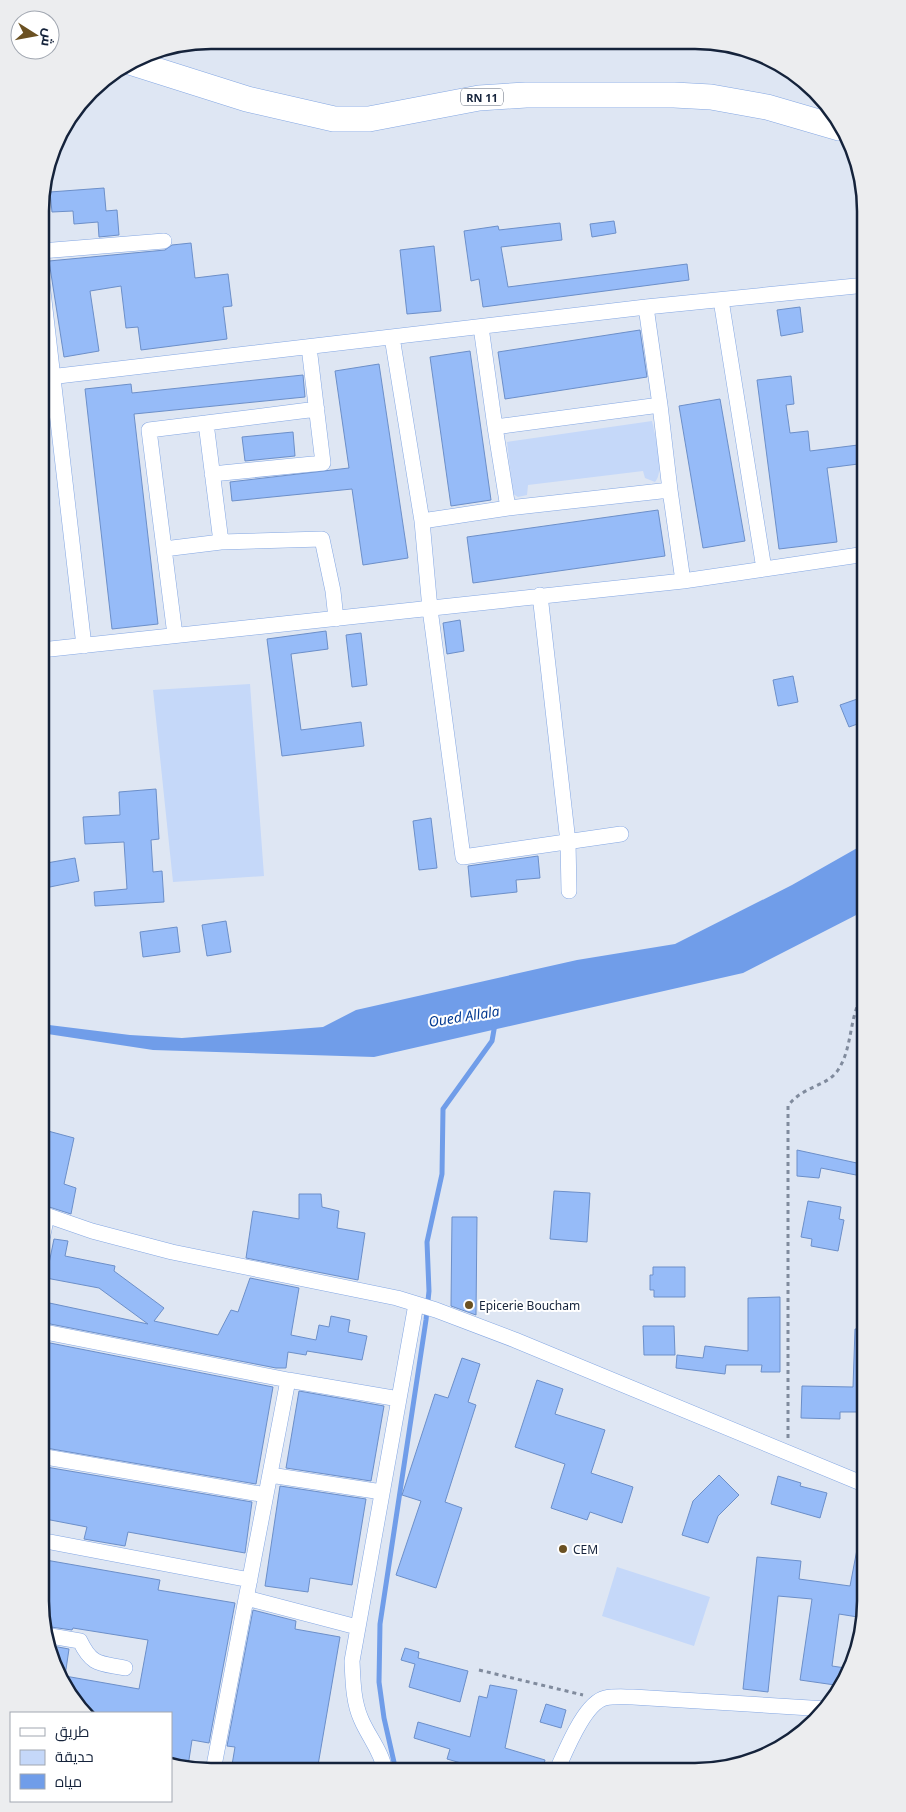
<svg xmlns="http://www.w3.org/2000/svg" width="906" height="1812" viewBox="0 0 906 1812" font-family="'Noto Sans',Cairo,sans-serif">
  <rect width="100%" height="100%" fill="#dee6f3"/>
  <path fill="#c5d8f9" d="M652,421C655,435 665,472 655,482L645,478L643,471L528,485L527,495L518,497L513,494L507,442Z
    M250,684L264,876L173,882L153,690Z
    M617,1567L710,1597L694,1646L602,1616Z"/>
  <path fill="#709de9" d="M866,843V910L743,973L374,1057L153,1050L41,1033V1024L130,1035L182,1038L323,1027L356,1010L577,960L675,944L792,885Z"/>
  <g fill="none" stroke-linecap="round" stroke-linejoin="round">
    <path stroke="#709de9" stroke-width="5" d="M396,1771L384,1718L379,1682L380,1624L426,1320L429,1291L427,1242L442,1174L443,1109L492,1041L495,1024"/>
  </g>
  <path fill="#96bbf8" stroke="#6c8fc9" d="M104,188L106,211L117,210L119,235L99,237L98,222L74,224L73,211L52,212L50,192Z
    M614,221L616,233L592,237L590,224Z
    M560,223L562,240L501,247L508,287L687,264L689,280L483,307L479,279L471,281L464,231L498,226L499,230Z
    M191,243L195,278L228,274L232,306L223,307L227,339L141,350L138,327L126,328L121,286L90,291L99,351L64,357L49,261L165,250L172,245Z
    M434,246L441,311L407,314L400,250Z
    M800,307L803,332L781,336L777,310Z
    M640,330L647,377L505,399L498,352Z
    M470,351L491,500L451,506L430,357Z
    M379,364L408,558L363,565L352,489L232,501L230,482L349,468L335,371Z
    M303,375L305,397L134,414L158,624L112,629L85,389L131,384L132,393Z
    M791,376L794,404L786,405L790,433L808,431L810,451L866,444V463L827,468L837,542L779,549L757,380Z
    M720,399L745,541L703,548L679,406Z
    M293,432L295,456L245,461L242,437Z
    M658,510L665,556L473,583L467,537Z
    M460,620L464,651L447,654L443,623Z
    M326,631L328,649L291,654L301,730L361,722L364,746L282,756L267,639Z
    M361,633L367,685L352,687L346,635Z
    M793,676L798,702L778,706L773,680Z
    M866,696V721L849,727L840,705Z
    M156,789L159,839L151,840L153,872L162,871L164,902L95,906L94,892L127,889L124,842L85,844L83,817L120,815L119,792Z
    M431,818L437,868L419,870L413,821Z
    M538,856L540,878L516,880L517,892L471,897L468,866Z
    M75,858L79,881L45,888L41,864Z
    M226,921L231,952L207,956L202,925Z
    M177,927L180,952L143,957L140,932Z
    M48,1131L74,1138L64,1184L76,1188L71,1214L40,1204V1162Z
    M797,1150L866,1165V1177L821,1168L819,1178L797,1176Z
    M554,1191L590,1193L587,1242L550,1239Z
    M299,1194H321L322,1207L339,1211L337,1228L365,1233L358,1280L246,1258L253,1211L299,1219Z
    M808,1201L841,1207L839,1219L844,1220L838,1251L811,1246L812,1239L801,1237Z
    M452,1217H477L476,1315L451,1306Z
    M54,1239L68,1241L65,1256L115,1266L114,1271L164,1308L154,1321L218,1335L231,1310L238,1312L250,1278L299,1288L291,1335L316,1340L319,1325L329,1327L331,1316L350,1320L348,1332L367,1336L362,1360L307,1351L306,1355L288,1352L286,1368H276L40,1322V1301L148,1324L99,1288L46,1278Z
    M653,1267H685V1297H654V1290H650V1275H653Z
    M780,1297V1372H761L762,1365H726L725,1374L676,1368L677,1355L703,1358L705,1346L748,1351V1298Z
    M643,1326H674L675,1355H644Z
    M855,1329H866V1412H840V1419L801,1418L802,1386L853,1387Z
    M40,1341L273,1387L256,1484L40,1447Z
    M462,1358L480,1364L468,1402L476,1405L445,1502L462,1508L436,1588L396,1575L421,1501L402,1495L435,1394L448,1398Z
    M537,1380L563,1389L555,1414L605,1430L591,1473L633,1487L622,1523L590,1512L587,1520L551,1508L565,1464L515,1447Z
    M299,1391L384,1406L371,1481L286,1468Z
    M40,1466L252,1502L245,1553L128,1532L125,1546L84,1539L87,1527L40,1518Z
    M719,1475L739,1495L718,1516L708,1543L682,1535L693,1501Z
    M778,1476L801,1483L800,1486L827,1493L820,1518L771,1504Z
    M280,1486L366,1499L352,1585L310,1578L308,1592L265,1586Z
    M859,1539L866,1540V1613L864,1618L839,1614L832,1666L852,1669L842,1686L800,1680L812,1599L778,1596L768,1692L743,1689L757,1557L801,1561L799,1579L850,1586Z
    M40,1559L160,1580L158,1590L235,1603L209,1743L192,1740L188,1766L171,1763V1713H87L49,1656L47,1645L69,1649L65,1676L139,1689L148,1640L73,1628L72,1630L44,1626L40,1602Z
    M253,1610L296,1621L295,1629L340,1637L317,1771H231L235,1747L227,1746Z
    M405,1648L419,1652L418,1658L468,1671L460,1702L409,1687L415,1664L401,1660Z
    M490,1685L517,1690L505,1748L545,1760L542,1772L489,1771L447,1759L450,1749L414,1738L418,1722L470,1737L479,1696L487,1698Z
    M546,1704L566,1710L561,1728L540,1722Z"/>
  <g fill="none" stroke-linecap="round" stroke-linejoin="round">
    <defs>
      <path id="minor" d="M41,251L164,241
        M41,274L84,646
        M721,300L764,569
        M646,307L660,405
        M481,327L495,427
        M392,337L422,521L508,508L670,490L683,581
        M41,378L646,307L866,285
        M206,423L317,409
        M212,474L323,463L309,347
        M508,508L495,427L660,405L670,490
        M422,521L430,609L463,857L621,834
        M164,549L221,542L322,539L333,591L336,619
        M540,595L568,842L569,891
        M175,635L149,430L206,423L221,542
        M41,650L683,581L866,554
        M40,1213L92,1231L172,1252L397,1298L436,1310L515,1340L866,1485
        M40,1249L47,1215
        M40,1331L288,1380L399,1399
        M40,1456L266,1495
        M270,1475L382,1492
        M40,1540L250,1580
        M246,1598L357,1627
        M45,1635L80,1641C92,1666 100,1663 125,1668
        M213,1771L288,1380
        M385,1771C382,1752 368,1736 361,1719C353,1701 353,1680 352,1661L416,1304
        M556,1772C565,1753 584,1703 605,1698C614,1696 624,1697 633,1697L827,1709"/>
      <path id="primary" d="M130,62L247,99L334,119H369L479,98L526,95H674L711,97L767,107L839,128"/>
    </defs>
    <use href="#minor" stroke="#84a7e3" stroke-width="16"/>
    <use href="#primary" stroke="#84a7e3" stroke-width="26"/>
    <path stroke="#808b9d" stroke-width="3" stroke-dasharray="4 4" stroke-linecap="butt" d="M788,1438V1106C802,1086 827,1087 838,1070C854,1046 848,1013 866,990
      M479,1670L583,1695"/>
    <use href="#minor" stroke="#fff" stroke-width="15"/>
    <use href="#primary" stroke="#fff" stroke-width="25"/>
  </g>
  <g fill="#6b5122" stroke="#fff" stroke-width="2">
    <circle cx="469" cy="1305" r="5"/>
    <circle cx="563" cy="1549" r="5"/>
  </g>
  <g text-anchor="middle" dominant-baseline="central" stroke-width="4" stroke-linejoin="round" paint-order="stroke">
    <rect fill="#fff" stroke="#5b6576" stroke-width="1" x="461" y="88.5" width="42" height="17" rx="4"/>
    <g font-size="11" font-weight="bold" fill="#15233b">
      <text x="482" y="97">RN 11</text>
    </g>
    <g font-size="12" fill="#15233b" stroke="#fff" text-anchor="start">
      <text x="479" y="1305">Epicerie Boucham</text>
      <text x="573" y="1549">CEM</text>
    </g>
    <g font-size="14" font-style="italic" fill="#033991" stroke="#fff">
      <text transform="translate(464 1016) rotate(-9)">Oued Allala</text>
    </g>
  </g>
  <path d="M0 0H906V1812H0ZM211 49H695A162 162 0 0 1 857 211V1601A162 162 0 0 1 695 1763H211A162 162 0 0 1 49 1601V211A162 162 0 0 1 211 49Z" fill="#ecedef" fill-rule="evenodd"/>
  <path fill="none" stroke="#15233b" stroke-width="2.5" d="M211 49H695A162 162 0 0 1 857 211V1601A162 162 0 0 1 695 1763H211A162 162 0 0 1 49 1601V211A162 162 0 0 1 211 49Z"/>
  <rect x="10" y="1712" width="162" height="90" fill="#ffffff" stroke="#a1a7b1"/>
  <rect x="20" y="1728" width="25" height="8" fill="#ffffff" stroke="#a1a7b1"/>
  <text x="55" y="1737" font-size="15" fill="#15233b">طريق</text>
  <rect x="20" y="1750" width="25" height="15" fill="#c5d8f9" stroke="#a1a7b1"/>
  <text x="55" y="1762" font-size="15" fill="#15233b">حديقة</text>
  <rect x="20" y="1774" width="25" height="15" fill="#709de9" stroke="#a1a7b1"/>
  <text x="55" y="1787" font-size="15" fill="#15233b">مياه</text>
  <g transform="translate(35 35) rotate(101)"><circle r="24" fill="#ffffff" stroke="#a1a7b1"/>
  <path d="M0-4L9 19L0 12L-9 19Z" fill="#6b5122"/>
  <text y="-8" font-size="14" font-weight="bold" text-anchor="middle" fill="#15233b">ش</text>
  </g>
</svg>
